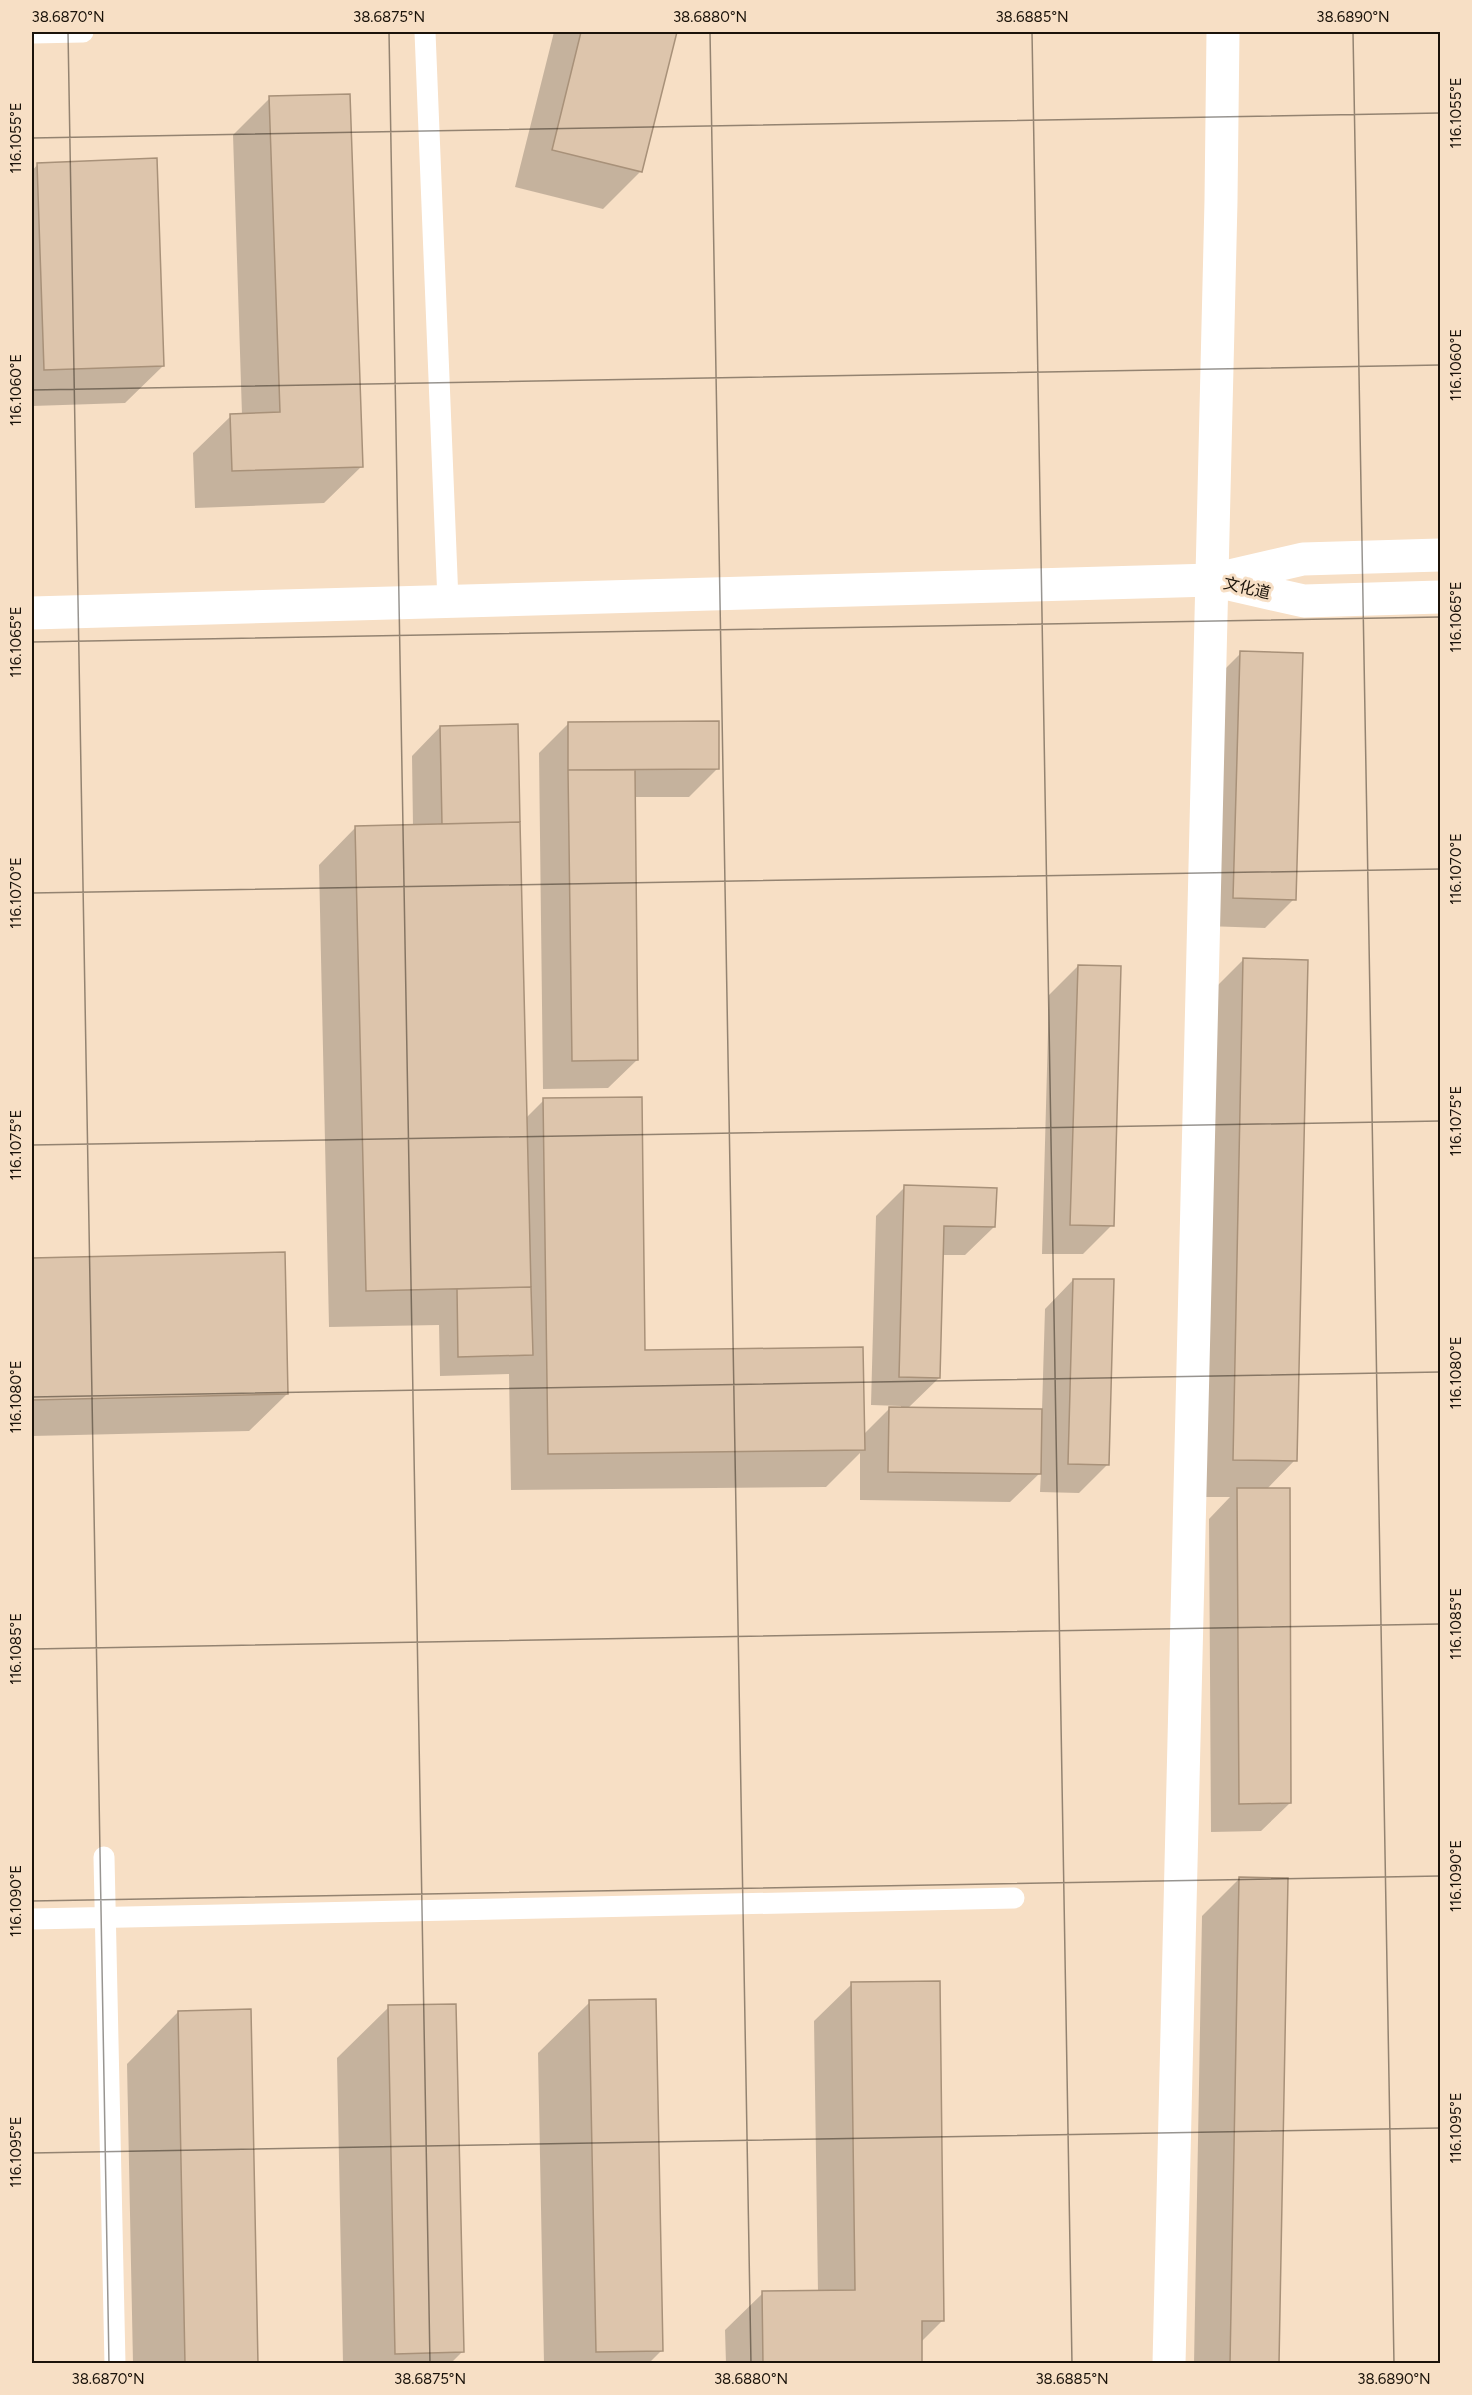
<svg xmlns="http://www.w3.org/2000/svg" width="1472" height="2395" viewBox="0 0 1472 2395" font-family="Figtree,'Noto Sans SC',sans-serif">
  <rect width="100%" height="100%" fill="#f7dfc5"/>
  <path fill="#0003" d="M554,32H676L641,171L603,209L515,187Z
    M270,98L362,466L324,503L195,508L193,453L231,416L242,415L233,135Z
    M38,164L163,366L125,403L32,406V171Z
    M1241,653L1294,899L1265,928L1205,926L1212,682Z
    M568,724L718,768L689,797H633L637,1060L608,1088L543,1089L539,753Z
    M440,727L526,1118L544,1100L644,1352L863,1435L889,1409H901V1406L871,1405L876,1216L905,1187L994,1227L965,1255H942L939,1378L907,1409L1042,1410L1045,1309L1073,1280L1108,1464L1079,1493L1040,1492L1041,1472L1010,1502L860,1500V1453L826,1487L511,1490L509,1374L440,1376L439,1325L329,1327L319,865L356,827L413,826L412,756Z
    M1244,959L1295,1460L1266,1490L1290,1803L1261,1831L1211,1832L1209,1519L1230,1497H1196L1206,997Z
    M1078,966L1112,1225L1083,1254H1042L1049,995Z
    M284,1254L287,1394L249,1431L32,1436V1260Z
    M1239,1879L1277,2364H1194L1202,1916Z
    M852,1984L943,2320L920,2343L921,2364H726L725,2330L763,2293L818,2292L814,2021Z
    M590,2002L662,2350L648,2364H544L538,2053Z
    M389,2007L462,2352L450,2364H343L337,2058Z
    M178,2012L256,2364H133L127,2064Z"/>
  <path fill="#ddc5ac" stroke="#a89179" stroke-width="1.5" d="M581,32H677L642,172L552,150Z
    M350,94L363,467L232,471L230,414L280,412L269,96Z
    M157,158L164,366L44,370L37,163Z
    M1240,651L1303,653L1296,900L1233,898Z
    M719,721V769L568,770V722Z
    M518,724L520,822L442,824L440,726Z
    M568,770H635L638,1060L572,1061Z
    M520,822L531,1287L366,1291L355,826Z
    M1243,958L1308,960L1297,1461L1233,1460Z
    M1078,965L1121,966L1114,1226L1070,1225Z
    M642,1097L645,1350L863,1347L865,1450L548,1454L543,1098Z
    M904,1185L997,1188L995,1227L944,1226L940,1378L899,1377Z
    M285,1252L288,1394L32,1400V1258Z
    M1073,1279H1114L1109,1465L1068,1464Z
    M531,1287L533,1355L458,1357L457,1289Z
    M889,1407L1042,1409L1041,1474L888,1472Z
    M1237,1488H1290L1291,1803L1239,1804Z
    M1239,1877L1288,1878L1279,2364H1230Z
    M940,1981L944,2321H922V2364H763L762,2291L855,2290L851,1982Z
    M656,1999L663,2351L596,2352L589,2000Z
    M456,2004L464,2352L395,2354L388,2005Z
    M251,2009L258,2364H185L178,2011Z"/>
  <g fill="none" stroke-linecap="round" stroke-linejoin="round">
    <path stroke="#fff" stroke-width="21" d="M425,32L448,601
      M32,33L83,32
      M104,1857L115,2364
      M32,1919L1014,1898"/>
    <path stroke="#fff" stroke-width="33" d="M1169,2364L1221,201L1223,32"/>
    <path stroke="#fff" stroke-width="33" d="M1220,582L1304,601L1440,597
      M32,613L1212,580L1303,559L1440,555"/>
  </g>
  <path fill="none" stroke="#1b130a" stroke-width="1.5" stroke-opacity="0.45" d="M68,32L109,2364M389,32L430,2364M710,32L751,2364M1032,32L1072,2364M1353,32L1394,2364M32,138L1440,113M32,390L1440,365M32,642L1440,617M32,893L1440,869M32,1145L1440,1121M32,1397L1440,1372M32,1649L1440,1624M32,1901L1440,1876M32,2153L1440,2128"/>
  <g text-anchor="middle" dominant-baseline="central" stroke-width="6" stroke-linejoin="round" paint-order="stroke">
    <g font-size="16" fill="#1b130a" stroke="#f7dfc5">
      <text transform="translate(1247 588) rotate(13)">文化道</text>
    </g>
  </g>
  <rect width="1472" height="2395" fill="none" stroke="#f7dfc5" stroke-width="66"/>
  <rect x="33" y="33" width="1406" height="2329" fill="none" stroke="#1b130a" stroke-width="2"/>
  <g font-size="15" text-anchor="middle" fill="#1b130a">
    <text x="68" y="22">38.6870°N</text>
    <text x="389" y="22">38.6875°N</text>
    <text x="710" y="22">38.6880°N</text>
    <text x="1032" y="22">38.6885°N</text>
    <text x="1353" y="22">38.6890°N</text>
    <text transform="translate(1456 113) rotate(-90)" y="5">116.1055°E</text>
    <text transform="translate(16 138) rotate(-90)" y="5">116.1055°E</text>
    <text transform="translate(1456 365) rotate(-90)" y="5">116.1060°E</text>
    <text transform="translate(16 390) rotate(-90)" y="5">116.1060°E</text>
    <text transform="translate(1456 617) rotate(-90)" y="5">116.1065°E</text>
    <text transform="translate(16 642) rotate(-90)" y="5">116.1065°E</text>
    <text transform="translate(1456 869) rotate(-90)" y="5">116.1070°E</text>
    <text transform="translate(16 893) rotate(-90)" y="5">116.1070°E</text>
    <text transform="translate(1456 1121) rotate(-90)" y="5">116.1075°E</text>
    <text transform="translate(16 1145) rotate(-90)" y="5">116.1075°E</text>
    <text transform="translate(1456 1373) rotate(-90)" y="5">116.1080°E</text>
    <text transform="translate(16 1397) rotate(-90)" y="5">116.1080°E</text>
    <text transform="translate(1456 1624) rotate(-90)" y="5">116.1085°E</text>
    <text transform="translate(16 1649) rotate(-90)" y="5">116.1085°E</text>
    <text transform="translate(1456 1876) rotate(-90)" y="5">116.1090°E</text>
    <text transform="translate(16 1901) rotate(-90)" y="5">116.1090°E</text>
    <text transform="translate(1456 2128) rotate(-90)" y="5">116.1095°E</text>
    <text transform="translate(16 2152) rotate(-90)" y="5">116.1095°E</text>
    <text x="108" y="2384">38.6870°N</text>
    <text x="430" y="2384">38.6875°N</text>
    <text x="751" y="2384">38.6880°N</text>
    <text x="1072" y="2384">38.6885°N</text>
    <text x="1394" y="2384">38.6890°N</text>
  </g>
</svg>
